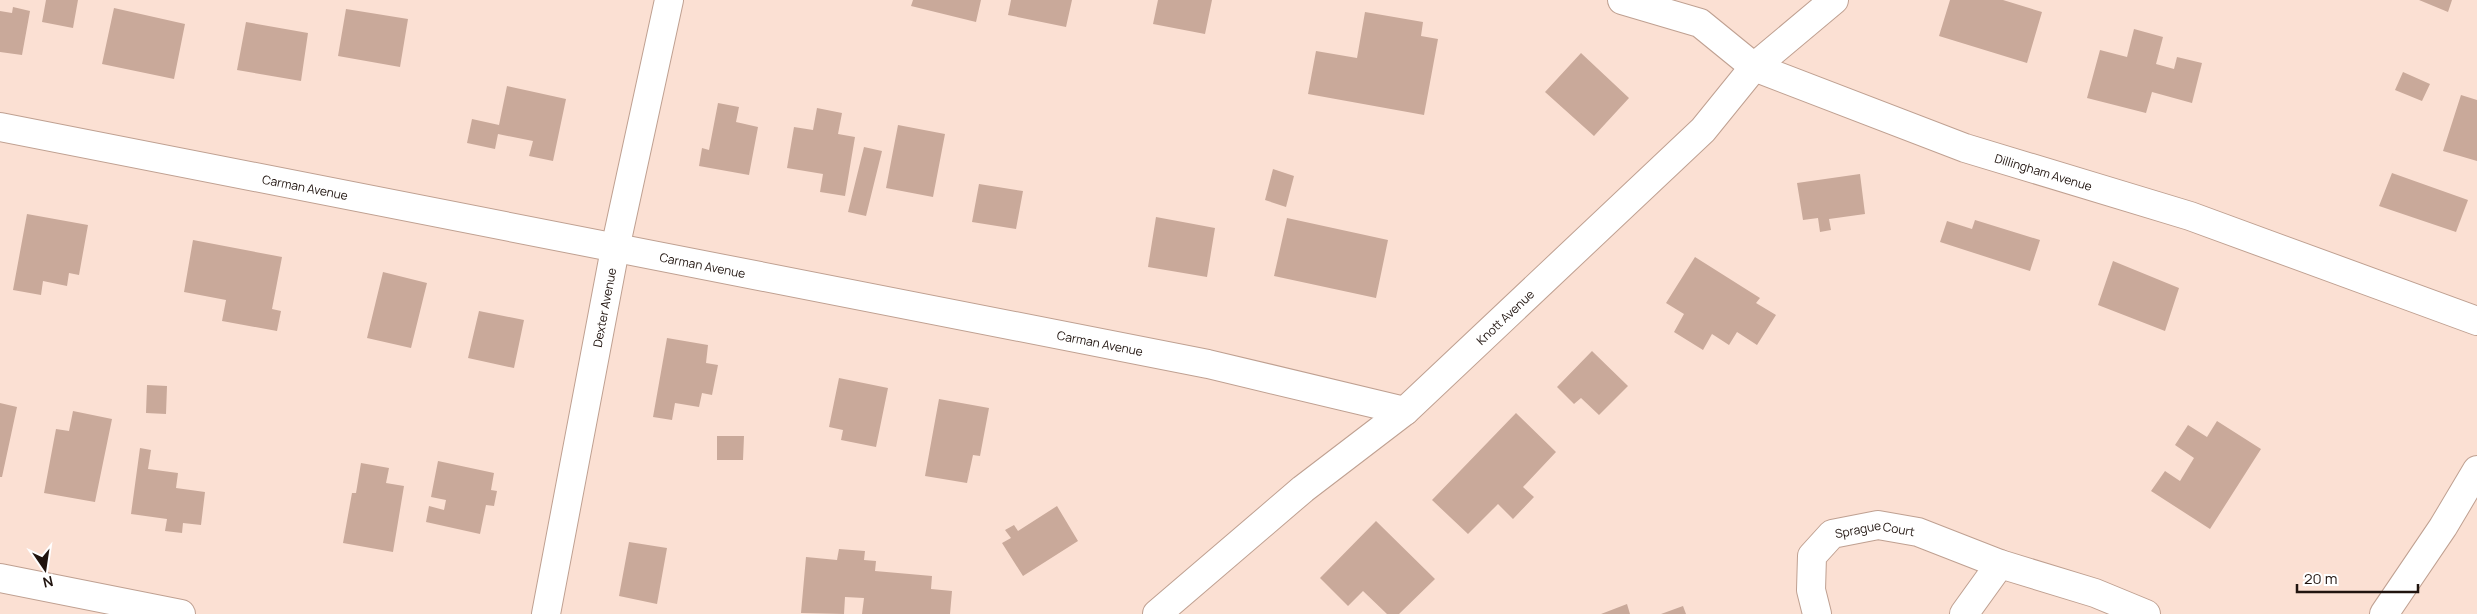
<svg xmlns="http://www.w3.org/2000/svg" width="2477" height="614" viewBox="0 0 2477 614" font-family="Manrope,sans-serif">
  <rect width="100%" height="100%" fill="#fbe0d3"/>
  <path fill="#c9a99a" d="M46,0H78L73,28L42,22Z
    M913,0H981L976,22L911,6Z
    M1011,0H1072L1066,27L1008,15Z
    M1158,0H1212L1205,34L1153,24Z
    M1950,0H2003L2042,12L2027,63L1939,36Z
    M2419,0H2452L2448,12Z
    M13,7L30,11L22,55L0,52V11L12,13Z
    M114,8L185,24L174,79L102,64Z
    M346,9L408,19L400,67L338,56Z
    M1365,12L1423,22L1421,36L1438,39L1424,115L1308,94L1316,51L1357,58Z
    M246,22L308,33L301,81L237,70Z
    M2134,29L2163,37L2156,64L2174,69L2177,57L2202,63L2192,103L2152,92L2146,113L2087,98L2100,50L2127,57Z
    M1581,53L1629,98L1594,136L1545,92Z
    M2403,72L2430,84L2422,101L2395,90Z
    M507,86L566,99L553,161L529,156L533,141L498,134L495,149L467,143L472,119L499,125Z
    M2461,95L2477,100V161L2443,151Z
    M718,103L739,107L736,122L758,127L749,175L699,166L702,148L709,150Z
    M817,108L842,113L838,134L855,137L845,196L820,192L823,174L787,168L794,127L813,130Z
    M898,125L945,134L933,197L886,188Z
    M864,147L882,151L866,216L848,212Z
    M1273,169L1294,176L1286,207L1265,200Z
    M2392,173L2468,200L2456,232L2379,206Z
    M1860,174L1865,214L1829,219L1831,230L1820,232L1818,218L1803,220L1797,183Z
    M979,184L1023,191L1016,229L972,222Z
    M27,214L88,225L79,275L69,273L67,286L43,281L41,295L13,290Z
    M1156,217L1215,228L1207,277L1148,267Z
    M1287,218L1388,240L1376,298L1274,276Z
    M1975,220L2040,240L2030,271L1940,242L1947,221L1972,229Z
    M193,240L282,257L272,309L281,311L277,331L222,321L226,300L184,292Z
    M1695,257L1760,298L1756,303L1776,315L1757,345L1737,332L1729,345L1712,334L1703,350L1674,332L1684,314L1666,303Z
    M2113,261L2179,288L2165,331L2098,305Z
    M383,272L427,283L411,348L367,338Z
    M479,311L524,320L514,368L468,358Z
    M667,338L708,345L706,363L718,365L712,395L702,393L699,407L675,403L672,420L653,417Z
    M1592,351L1628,386L1599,415L1581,398L1574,404L1557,387Z
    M839,378L888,388L876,447L841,440L843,430L829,427Z
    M147,385L167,386L166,414L146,413Z
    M939,399L989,408L980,456L973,455L967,483L925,476Z
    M0,403L17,407L2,477H0Z
    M73,411L112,419L95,502L44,493L56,429L69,431Z
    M1516,413L1556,452L1523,487L1534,497L1513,519L1498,504L1468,534L1432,500Z
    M2217,421L2261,449L2210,529L2151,491L2165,471L2180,481L2194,458L2175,445L2188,425L2207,437Z
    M717,436H744L743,460H717Z
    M140,448L151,450L148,469L178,473L176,488L205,492L201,525L183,523L182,533L165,531L167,519L131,514Z
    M438,461L494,473L491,490L497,491L494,506L486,505L480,534L426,522L429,506L444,510L446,500L431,497Z
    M361,463L389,468L386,483L404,486L393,552L343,543L352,493H356Z
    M1057,506L1078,541L1023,576L1002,543L1011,538L1005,530L1014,525L1018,531Z
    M1376,521L1435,579L1399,614H1387L1363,591L1348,606L1320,578Z
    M629,542L667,548L657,604L619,596Z
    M839,549L865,551L864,560L876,561L875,571L932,576L931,589L952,591L950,614H862L864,598L845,597L844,614L801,613L806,557L837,560Z
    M1627,604L1630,614H1601Z
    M1683,606L1686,614H1661Z"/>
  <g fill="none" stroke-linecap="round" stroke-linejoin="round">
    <defs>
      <g id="minor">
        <path id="s1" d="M1622,0L1700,23L1754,67L1965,148L2190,216L2477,321"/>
        <path id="s2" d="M0,127L1208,364L1405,411"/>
        <path d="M0,578L181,614"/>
        <path id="s3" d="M546,614L615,249L669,0"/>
        <path id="s4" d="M1157,614L1303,489L1405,411L1703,130L1754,67L1834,0"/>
        <path id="s5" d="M1817,614L1811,590L1812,556L1832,534L1878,525L1918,532L2000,564L2095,593L2146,614"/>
        <path d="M1964,614L2000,564"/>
        <path d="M2384,614L2443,527L2477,470"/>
      </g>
    </defs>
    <use href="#minor" stroke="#bfa091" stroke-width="30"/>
    <use href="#minor" stroke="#fff" stroke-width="28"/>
  </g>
  <g text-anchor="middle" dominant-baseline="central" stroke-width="4.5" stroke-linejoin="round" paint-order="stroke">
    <g font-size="12" fill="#20140f" stroke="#fff">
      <text stroke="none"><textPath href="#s1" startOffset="459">Dillingham Avenue</textPath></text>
      <text stroke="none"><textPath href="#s2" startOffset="311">Carman Avenue</textPath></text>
      <text stroke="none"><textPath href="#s2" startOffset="716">Carman Avenue</textPath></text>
      <text stroke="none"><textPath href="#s3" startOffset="312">Dexter Avenue</textPath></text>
      <text stroke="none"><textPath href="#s4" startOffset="458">Knott Avenue</textPath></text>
      <text stroke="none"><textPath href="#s2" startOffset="1121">Carman Avenue</textPath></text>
      <text stroke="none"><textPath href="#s5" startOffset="132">Sprague Court</textPath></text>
    </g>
  </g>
  <g transform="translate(45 569) rotate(167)" stroke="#ffffff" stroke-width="4" paint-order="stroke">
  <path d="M0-4L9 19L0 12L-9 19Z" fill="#20140f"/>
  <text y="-8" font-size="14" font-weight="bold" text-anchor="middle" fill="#20140f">N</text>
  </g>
  <path d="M2297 584v8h121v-8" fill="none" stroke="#20140f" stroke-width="2.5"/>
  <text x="2304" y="584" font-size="15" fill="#20140f" stroke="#ffffff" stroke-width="4" paint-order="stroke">20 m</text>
</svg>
